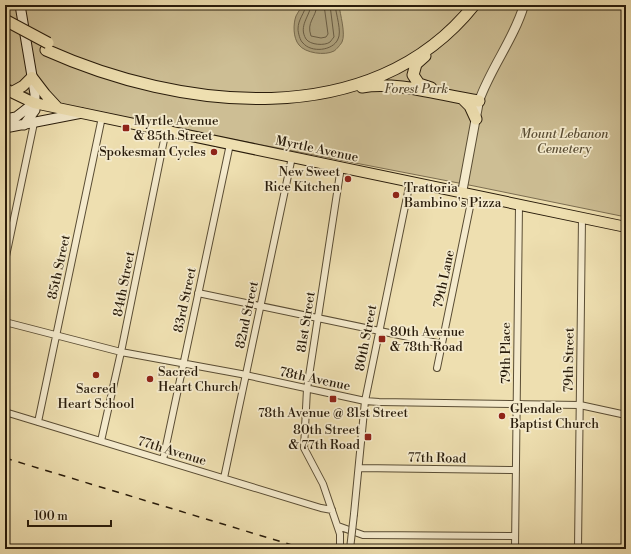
<svg xmlns="http://www.w3.org/2000/svg" width="631" height="554" viewBox="0 0 631 554" font-family="'Libre Bodoni',serif">
  <rect width="100%" height="100%" fill="#eedfb0"/>
  <filter id="stains"><feTurbulence type="fractalNoise" baseFrequency=".005" numOctaves="4"/><feColorMatrix values="0 0 0 0 .2 0 0 0 0 .09 0 0 0 0 .02 0 0 0 .5 -.17"/></filter>
  <radialGradient id="worn" r=".72"><stop offset=".6" stop-color="#630" stop-opacity="0"/><stop offset="1" stop-color="#630" stop-opacity=".3"/></radialGradient>
  <path fill="#cdbe94" stroke="#7b6d50" d="M5,5H626V217L474,186L102,114L38,98L5,82Z"/>
  <path fill="#ab9d78" stroke="#77694c" d="M303,5H339C340,14 346,34 342,42C341,44 336,50 334,51C325,56 305,53 299,45C293,38 293,24 296,16C298,12 301,8 303,5Z"/>
  <g fill="none" stroke-linecap="round" stroke-linejoin="round">
    <path stroke="#6a5c42" stroke-width="1" d="M306,5C305,13 298,19 298,29C298,32 300,41 303,43C311,53 333,51 338,39C342,32 336,14 335,5
      M311,5C310,16 298,26 306,39C310,45 325,46 330,42C331,41 333,38 334,37L330,5
      M317,5C316,18 306,22 311,36L321,38L326,37L328,34L324,5"/>
    <defs>
      <path id="minor" d="M5,261L34,123
        M198,293L442,344
        M5,322L121,352L241,374L365,401L379,402L580,405L626,415
        M437,368L471,202L470,194
        M5,412L321,508L332,510
        M38,422L102,117
        M101,441L121,352L166,130
        M163,460L230,144
        M359,468L516,470
        M224,478L292,157
        M354,514L365,401L410,182
        M338,526L363,535L515,536
        M340,546V534L323,484L304,448L307,389L341,167
        M515,549L519,205
        M578,549L582,218"/>
      <path id="tertiary" d="M462,193L479,101C491,67 514,39 524,5"/>
      <path id="secondary" d="M20,5L35,94V110L24,125
        M5,119L16,117L34,103
        M5,128L82,113"/>
      <path id="primary" d="M5,89L34,103L626,227
        M12,92L23,86L32,77L45,94L57,107"/>
      <path id="motorway" d="M46,50C180,110 371,134 474,5
        M425,56L416,64L413,75L419,84L431,88
        M362,87C399,81 442,96 479,101
        M462,98L470,106L476,119"/>
    </defs>
    <use href="#minor" stroke="#5a4d34" stroke-width="8"/>
    <use href="#tertiary" stroke="#5a4d34" stroke-width="10"/>
    <use href="#secondary" stroke="#291c0b" stroke-width="11"/>
    <use href="#primary" stroke="#291c0b" stroke-width="12"/>
    <use href="#motorway" stroke="#291c0b" stroke-width="13"/>
    <use href="#minor" stroke="#f4eacc" stroke-width="6"/>
    <use href="#tertiary" stroke="#f4eacc" stroke-width="8"/>
    <use href="#secondary" stroke="#f4eacc" stroke-width="9"/>
    <use href="#primary" stroke="#eedfb0" stroke-width="10"/>
    <use href="#motorway" stroke="#eedfb0" stroke-width="11"/>
    <path stroke="#291c0b" stroke-width="1.5" stroke-dasharray="7 7" stroke-linecap="butt" d="M5,458L305,549"/>
    <defs>
      <path id="minor-bridge" d="M350,549L354,514"/>
      <path id="motorway-bridge" d="M5,20L48,43"/>
    </defs>
    <use href="#minor-bridge" stroke="#5a4d34" stroke-width="8" stroke-linecap="butt"/>
    <use href="#motorway-bridge" stroke="#291c0b" stroke-width="13" stroke-linecap="butt"/>
    <use href="#minor-bridge" stroke="#f4eacc" stroke-width="6"/>
    <use href="#motorway-bridge" stroke="#eedfb0" stroke-width="11"/>
  </g>
  <g fill="#8f2418" stroke="#f4eacc" stroke-width="1.5">
    <rect x="122" y="124" width="8" height="8" rx="2"/>
    <circle cx="214" cy="152" r="4"/>
    <circle cx="348" cy="179" r="4"/>
    <circle cx="396" cy="195" r="4"/>
    <rect x="378" y="335" width="8" height="8" rx="2"/>
    <circle cx="96" cy="375" r="4"/>
    <circle cx="150" cy="379" r="4"/>
    <rect x="329" y="395" width="8" height="8" rx="2"/>
    <circle cx="502" cy="416" r="4"/>
    <rect x="364" y="433" width="8" height="8" rx="2"/>
  </g>
  <g text-anchor="middle" dominant-baseline="central" stroke-width="3.5" stroke-linejoin="round" paint-order="stroke">
    <g font-size="13" font-style="italic" fill="#5a4d34" stroke="#f4eacc">
      <text x="416" y="89">Forest Park</text>
      <text x="564" y="134">Mount Lebanon<tspan x="564" dy="15">Cemetery</tspan></text>
    </g>
    <g font-size="13" fill="#291c0b" stroke="#f4eacc" text-anchor="start">
      <text x="134" y="121">Myrtle Avenue<tspan x="134" dy="15">&amp; 85th Street</tspan></text>
      <text x="206" y="152" text-anchor="end">Spokesman Cycles</text>
      <text x="340" y="172" text-anchor="end">New Sweet<tspan x="340" dy="15">Rice Kitchen</tspan></text>
      <text x="404" y="188">Trattoria<tspan x="404" dy="15">Bambino's Pizza</tspan></text>
      <text x="390" y="332">80th Avenue<tspan x="390" dy="15">&amp; 78th Road</tspan></text>
      <text x="158" y="372">Sacred<tspan x="158" dy="15">Heart Church</tspan></text>
      <text x="96" y="389" text-anchor="middle">Sacred<tspan x="96" dy="15">Heart School</tspan></text>
      <text x="510" y="409">Glendale<tspan x="510" dy="15">Baptist Church</tspan></text>
      <text x="333" y="413" text-anchor="middle">78th Avenue @ 81st Street</text>
      <text x="360" y="430" text-anchor="end">80th Street<tspan x="360" dy="15">&amp; 77th Road</tspan></text>
    </g>
    <g font-size="13" fill="#291c0b" stroke="#f4eacc">
      <text transform="translate(317 149) rotate(12)">Myrtle Avenue</text>
      <text transform="translate(59 267) rotate(-78)">85th Street</text>
      <text transform="translate(444 279) rotate(-78)">79th Lane</text>
      <text transform="translate(124 284) rotate(-79)">84th Street</text>
      <text transform="translate(185 300) rotate(-78)">83rd Street</text>
      <text transform="translate(247 315) rotate(-78)">82nd Street</text>
      <text transform="translate(306 322) rotate(-81)">81st Street</text>
      <text transform="translate(366 338) rotate(-79)">80th Street</text>
      <text transform="translate(506 353) rotate(-90)">79th Place</text>
      <text transform="translate(569 360) rotate(-89)">79th Street</text>
      <text transform="translate(315 379) rotate(12)">78th Avenue</text>
      <text transform="translate(172 451) rotate(17)">77th Avenue</text>
      <text transform="translate(437 458) rotate(1)">77th Road</text>
    </g>
  </g>
  <rect width="631" height="554" fill="none" stroke="#eedfb0" stroke-width="20"/>
  <rect x="6" y="6" width="619" height="542" fill="none" stroke="#291c0b" stroke-width="2"/>
  <rect x="10" y="10" width="611" height="534" fill="none" stroke="#291c0b"/>
  <path d="M28 520v6h83v-6" fill="none" stroke="#291c0b" stroke-width="2"/>
  <text x="34" y="520" font-size="12" fill="#291c0b" stroke="#f4eacc" stroke-width="3" paint-order="stroke">100 m</text>
  <rect width="100%" height="100%" filter="url(#stains)"/>
  <rect width="100%" height="100%" fill="url(#worn)"/>
</svg>
